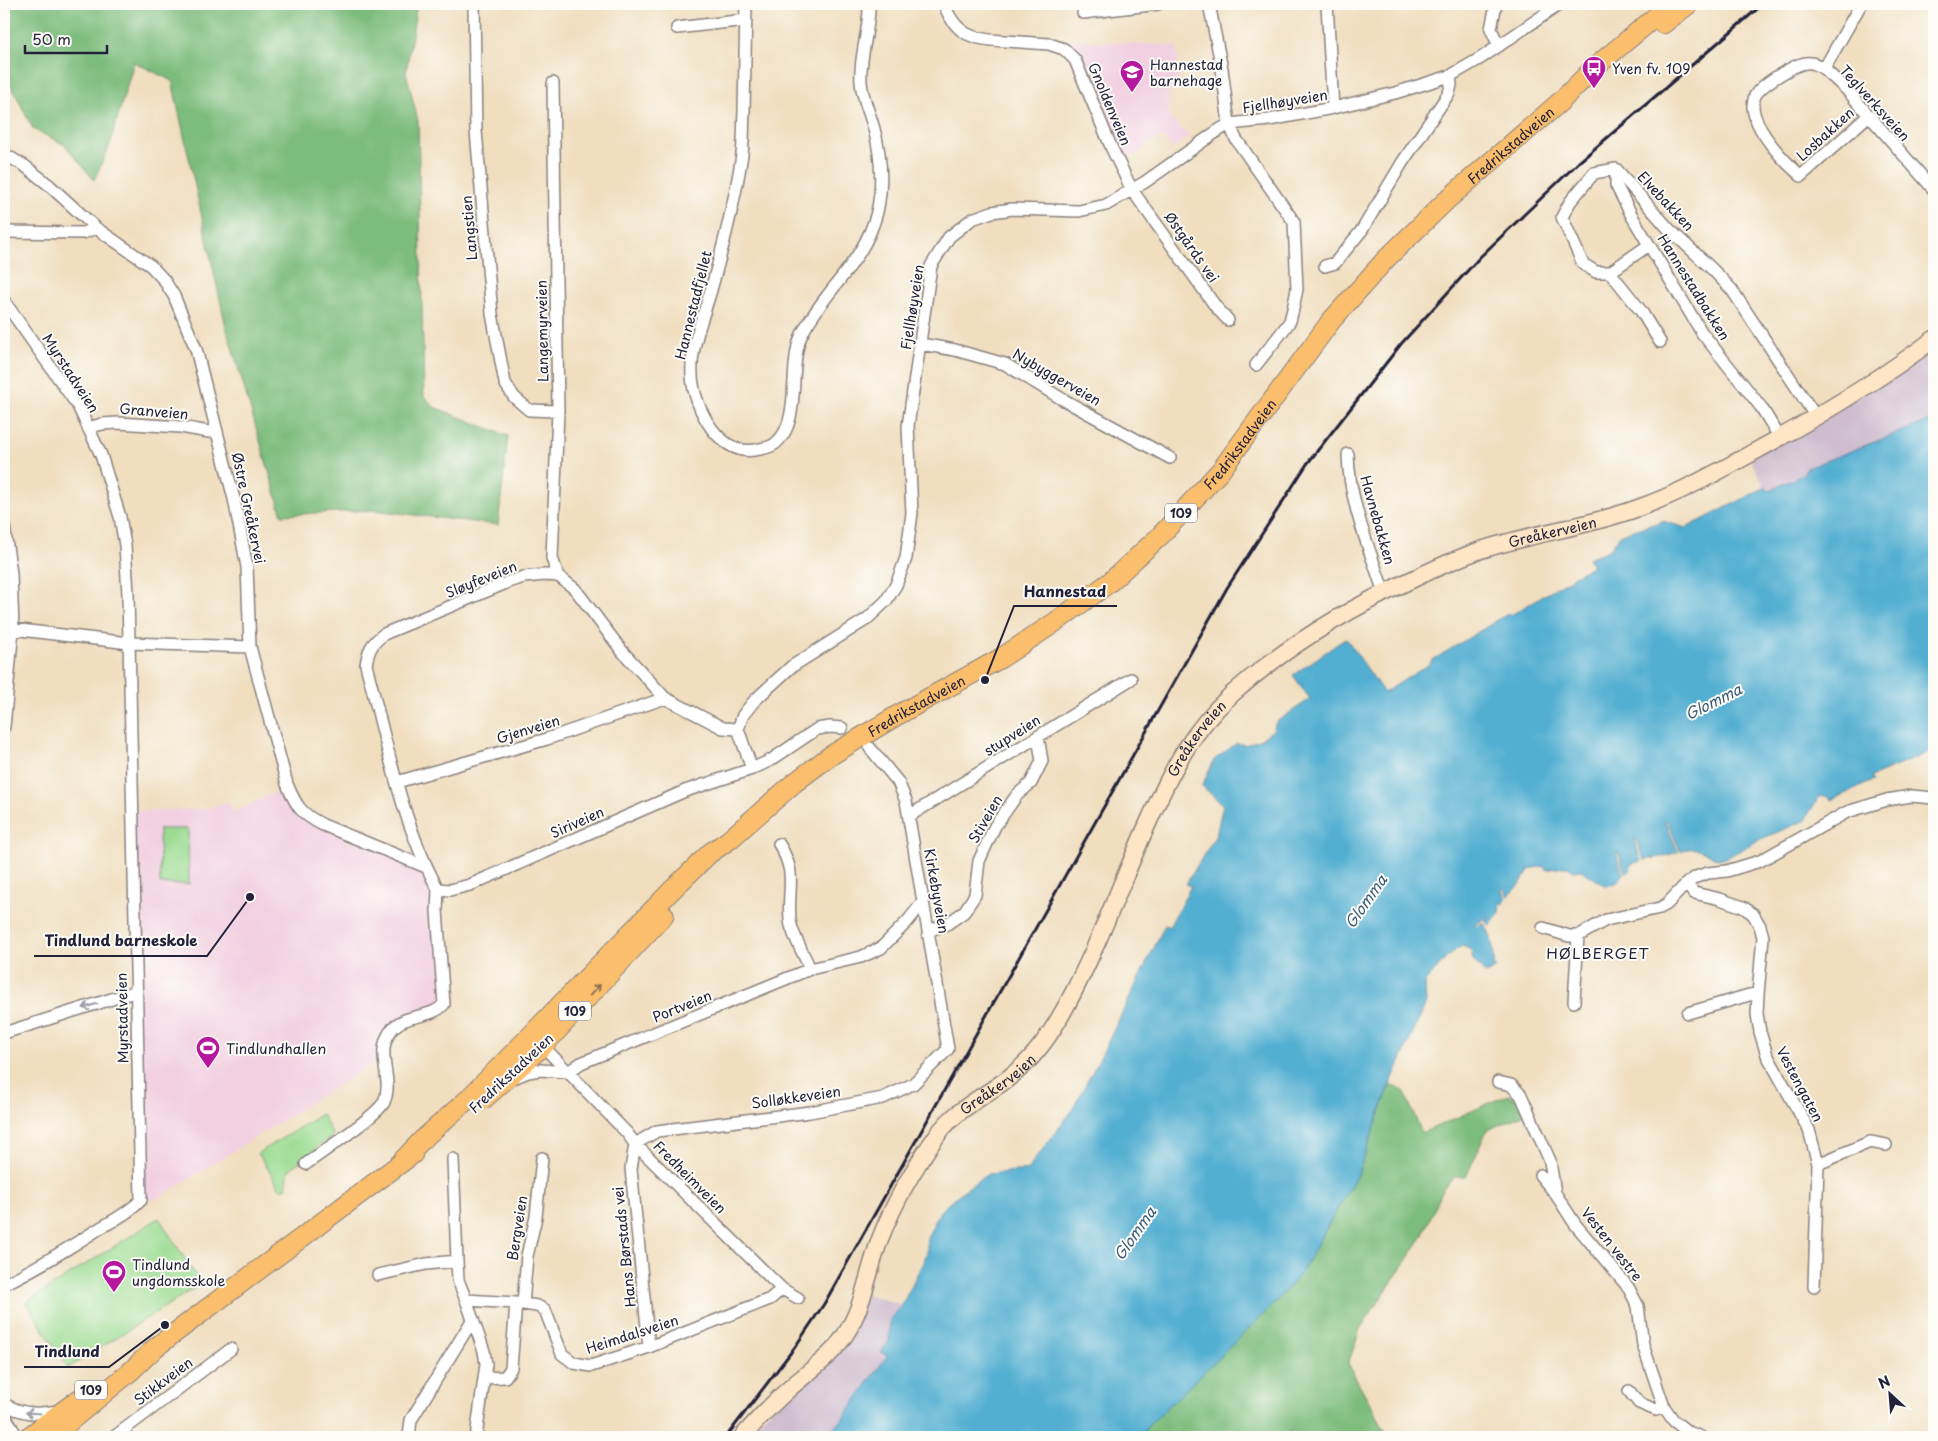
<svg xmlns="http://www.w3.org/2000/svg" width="1938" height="1441" viewBox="0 0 1938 1441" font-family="'Playpen Sans',sans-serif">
  <rect width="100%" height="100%" fill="#fdfcf7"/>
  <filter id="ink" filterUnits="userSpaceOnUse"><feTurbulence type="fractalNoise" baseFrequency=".02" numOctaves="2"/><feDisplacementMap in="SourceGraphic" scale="10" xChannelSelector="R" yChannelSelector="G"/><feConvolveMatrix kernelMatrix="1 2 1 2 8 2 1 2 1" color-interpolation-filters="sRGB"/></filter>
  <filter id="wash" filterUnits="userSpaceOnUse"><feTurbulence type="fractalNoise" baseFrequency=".0096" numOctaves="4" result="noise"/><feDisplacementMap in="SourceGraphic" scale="20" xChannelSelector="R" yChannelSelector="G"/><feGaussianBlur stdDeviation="1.12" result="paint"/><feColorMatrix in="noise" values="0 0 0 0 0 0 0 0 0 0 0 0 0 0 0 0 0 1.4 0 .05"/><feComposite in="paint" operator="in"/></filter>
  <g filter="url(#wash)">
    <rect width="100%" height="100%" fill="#f0debf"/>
    <path fill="#f2cfe1" d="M1068,40L1177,46L1179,89L1169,90L1168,115L1189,136L1172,149L1163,137L1146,144L1144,150L1123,161L1079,55L1075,49L1068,44Z
      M288,786L300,810L426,867L438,889L444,1004L400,1023L384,1056L157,1199L141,1200L132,811L206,809L228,801L234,812Z"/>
    <path fill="#cfbdcf" d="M1934,338V419L1807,468L1802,475L1767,491L1748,455Z
      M863,1293L902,1305L890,1319L889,1341L881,1351L887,1355L838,1425L828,1431L823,1437H742L832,1353Z"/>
    <path fill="#9bdc92" stroke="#5e7f66" d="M159,829H188L189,884H160Z
      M322,1114L333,1135L289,1170L286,1188L281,1190L258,1153Z
      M159,1218L201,1284L68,1368L26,1302Z"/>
    <path fill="#7cbc7c" stroke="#4f6f5c" d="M4,4H417L406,72L418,121L424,396L434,407L508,436L498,525L373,510L282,515L226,327L172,81L134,62L109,147L94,180L65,145L33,129L14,91L4,78Z
      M1390,1085L1404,1091L1422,1133L1508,1095L1520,1101L1526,1114L1487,1130L1466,1177H1455L1443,1189L1422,1237L1360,1329L1348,1364L1389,1437H1300L1291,1431L1286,1437H1140L1148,1426L1178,1396L1358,1173Z"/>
    <path fill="#52afd1" stroke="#3a6886" d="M1934,419V750L1871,777L1873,781L1831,800L1826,796L1819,797L1804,821L1761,839L1726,858L1716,859C1703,849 1695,846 1680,851L1667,820L1665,821L1678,852L1661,857L1644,860L1636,839L1634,840L1641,861L1631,864L1630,871L1625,873L1618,852L1616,853L1623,874L1618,882L1606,886L1581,870L1573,871L1569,866L1546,870L1543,866L1530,869L1518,887L1509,896L1503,888L1501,889L1507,898L1504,903H1501L1500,912L1490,926L1485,920L1489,917L1488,916L1475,925L1477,927L1483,922C1494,935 1493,953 1495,969L1486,974L1473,960L1471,950L1462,946C1446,955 1438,969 1425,982L1426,1003L1390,1085L1358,1173L1300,1275L1266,1312L1148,1426L1139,1437H823L828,1431L838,1425L887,1356L881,1352L889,1341L890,1319L902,1305L927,1254V1238L940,1211L960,1193L988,1174L1027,1170L1071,1112L1104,1050L1165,925L1169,927L1191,886L1186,884L1216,835L1223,805L1202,786L1214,760L1237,743L1245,745L1261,739L1273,730L1276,722L1310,699L1293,675L1346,638L1384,693L1431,663V661L1509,613L1511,615L1593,565L1588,558L1609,550L1621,534L1663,521L1686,528L1766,487L1768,491L1802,475L1807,468Z"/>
  </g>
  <g filter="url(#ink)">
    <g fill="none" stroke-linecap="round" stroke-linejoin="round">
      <defs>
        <path id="street" d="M474,4L476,131L492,314L505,383L514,397L529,410L558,411
          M746,4C745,40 745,76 744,112C743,128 744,145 741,161C734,205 723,247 711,290C703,318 690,347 692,376C694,409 721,460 760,449C767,448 774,446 778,441C802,418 787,362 803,332C825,290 865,261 877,212C883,185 881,155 874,129C870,113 862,98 861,82C859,56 870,30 869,4
          M944,4C956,36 974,40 1006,41C1020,42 1035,43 1049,44L1064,49L1075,60L1112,149L1132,190L1216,307L1228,320
          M1209,4L1222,69L1229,124L1236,139L1294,222L1297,289L1293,309L1290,321L1282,332L1256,365
          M1327,4L1333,108
          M1496,4L1491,29L1499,46
          M1861,4L1824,69L1846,89L1934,190
          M1083,13L1158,4
          M677,28L746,20
          M1824,69C1818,65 1813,62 1806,63C1795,64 1760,85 1755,96C1754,98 1753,105 1753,107C1755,131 1784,161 1801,176L1868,116
          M553,83L558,411L552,558L558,576
          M4,154L25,166L49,185L96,228L151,266L164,280L174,296L196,349L234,499L247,567L250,647L287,784C296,806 301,814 323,825L426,867
          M1616,169V185L1633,218L1702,333L1761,407L1780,438
          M4,232L83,233L96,228
          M1649,245L1610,272H1596L1583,264L1562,217L1570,202L1594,173L1616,169L1668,228L1713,270L1732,290L1816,417
          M1325,266L1335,263L1362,230L1402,163L1449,93L1451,85L1450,76
          M1610,272L1641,311L1660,342
          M4,301L78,406L101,455L120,517L125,545L128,594L141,1200C129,1213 112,1221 97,1230C67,1249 36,1269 4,1284
          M921,344L955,350L1005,364L1062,399L1170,458
          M88,428L102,424L118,423L181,427L209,432L217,431
          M1348,454C1349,502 1369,547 1384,593
          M4,526L11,573L13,628L4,727
          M4,628L129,643L250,647
          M738,729L743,715L755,700L791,667L867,619L886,601L896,585L906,558L912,513L908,426L931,266L949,237L972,219L992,212L1012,209L1079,211L1106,205L1145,182L1216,132L1229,124L1269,120L1333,108L1395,93L1450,76L1481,58L1560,4
          M752,769L738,729L723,728L665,698L622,651L575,589L558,576L545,575L524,577L511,581L384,634C372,643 368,650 366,665C386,739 401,822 438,889L450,890L470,885L685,791L752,769L771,760L817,729L830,727L842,728
          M397,782L547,739L665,698
          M909,816L1131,679
          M779,844C798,875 787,887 790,919C790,931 805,956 810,969
          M1686,884L1694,893L1720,899L1743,907L1753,914L1760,926L1763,937L1758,994L1757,1014L1760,1032L1767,1055L1809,1130L1818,1164L1814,1286
          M1543,928L1569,936H1578L1606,920L1660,908L1667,904L1686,884L1696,877L1708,873L1727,871L1760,861L1847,812L1887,800L1911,796L1934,798
          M928,931L947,924L964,912L975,895L979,861L995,826L1017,795L1031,783L1042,761L1038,737
          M1574,1002L1578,936
          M1688,1013L1749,995L1758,994
          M4,1033L137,991
          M540,1043L627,1133L635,1144L782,1289L798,1298
          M516,1077L528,1072L540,1070L568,1072L581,1063L810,969L861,957L881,948L907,922L923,902
          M1498,1082L1511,1085L1521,1095L1550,1161L1555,1193
          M453,1159L457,1261
          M306,1164C322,1152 377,1116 384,1102C395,1077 372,1053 393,1028C406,1013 432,1019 444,1004L437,911L438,889
          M1818,1164L1870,1142L1886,1145
          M1540,1175L1555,1193L1575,1224L1628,1287L1638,1306L1643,1345L1664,1407L1674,1421L1688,1432L1701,1437
          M378,1275L426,1264L457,1261L458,1280L466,1300L516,1303L537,1306L545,1310L562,1354L574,1363L591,1366L649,1347L770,1299L782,1289
          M466,1300L484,1351L486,1364L476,1437
          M523,1304L527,1256L536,1217L542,1158
          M649,1347L631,1169L635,1144L657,1131L810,1112L883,1098L913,1084L948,1049L906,801L898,782L870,748
          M486,1378L505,1377L511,1368L516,1303
          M1629,1391L1639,1403L1656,1410L1664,1407
          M4,1404C22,1414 37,1415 58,1411
          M4,1414L17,1437
          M114,1437L231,1349
          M409,1437L411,1420L473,1319"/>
        <g id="secondary">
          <path id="s1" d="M742,1437C757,1420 773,1403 790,1388C809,1371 831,1357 845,1335C864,1306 868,1271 880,1239C894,1203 915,1166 938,1134C957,1108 986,1096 1011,1076C1034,1059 1050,1035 1064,1010C1097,950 1120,885 1148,823C1170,774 1190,732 1231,695C1285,647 1346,610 1411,580C1434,569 1457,558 1481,550C1533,533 1587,527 1638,508C1678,494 1716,473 1754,452C1816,418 1877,382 1934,339"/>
        </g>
        <g id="primary">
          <path d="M1663,24L1689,4"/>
          <path d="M484,1099L543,1046L664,915"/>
          <path id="s2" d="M402,1161L423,1139L467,1100L531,1035L671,891L710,853L729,840L794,783L830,756L896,716L1001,658L1057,621L1110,582L1160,536L1221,470L1331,321L1386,259L1449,198L1560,102L1595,67L1671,4"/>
          <path d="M28,1437L79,1399"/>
          <path d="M51,1437L131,1371L156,1347L413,1154"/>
        </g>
      </defs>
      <use href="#street" stroke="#89807d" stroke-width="14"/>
      <use href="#secondary" stroke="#89807d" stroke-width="19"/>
      <use href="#primary" stroke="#89807d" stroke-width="21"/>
      <use href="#street" stroke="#fff" stroke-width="11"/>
      <use href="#secondary" stroke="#fde5c5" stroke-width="16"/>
      <use href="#primary" stroke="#fabe6d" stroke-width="19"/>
      <path stroke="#22223b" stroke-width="3" d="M726,1437L795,1347L824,1304L1227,588L1307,464L1401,344L1480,257L1579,162L1763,4"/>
    </g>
    <defs><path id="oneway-shaft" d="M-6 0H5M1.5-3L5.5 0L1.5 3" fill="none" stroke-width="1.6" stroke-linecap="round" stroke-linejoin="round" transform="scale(1.25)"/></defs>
    <use stroke="#8e7054" href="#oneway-shaft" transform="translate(595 990) rotate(-47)"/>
    <g stroke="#9c9ca7">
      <use href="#oneway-shaft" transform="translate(90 1006) rotate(163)"/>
      <use href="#oneway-shaft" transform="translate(33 1413) rotate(-176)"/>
    </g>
  </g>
  <defs>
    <symbol id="bus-pin" viewBox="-11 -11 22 30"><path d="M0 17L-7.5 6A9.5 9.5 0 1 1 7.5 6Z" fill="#b5179e" stroke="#fdfcf7"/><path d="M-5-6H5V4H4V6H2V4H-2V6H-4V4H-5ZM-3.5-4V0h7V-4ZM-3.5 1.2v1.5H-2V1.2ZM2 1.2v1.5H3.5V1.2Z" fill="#fff"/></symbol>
    <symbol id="school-pin" viewBox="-11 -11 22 30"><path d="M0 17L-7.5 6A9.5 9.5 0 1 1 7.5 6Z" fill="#b5179e" stroke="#fdfcf7"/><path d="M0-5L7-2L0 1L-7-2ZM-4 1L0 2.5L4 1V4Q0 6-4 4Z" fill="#fff"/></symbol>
    <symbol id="stadium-pin" viewBox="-11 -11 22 30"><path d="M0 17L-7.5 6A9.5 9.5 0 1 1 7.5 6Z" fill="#b5179e" stroke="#fdfcf7"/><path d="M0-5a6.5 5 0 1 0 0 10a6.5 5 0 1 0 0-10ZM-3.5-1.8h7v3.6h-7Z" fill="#fff"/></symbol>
  </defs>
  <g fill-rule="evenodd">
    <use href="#bus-pin" x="1580" y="54" width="28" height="38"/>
    <use href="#school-pin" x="1118" y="58" width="28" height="38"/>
    <use href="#stadium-pin" x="194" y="1034" width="28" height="38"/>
    <use href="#stadium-pin" x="100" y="1258" width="28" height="38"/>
  </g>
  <g text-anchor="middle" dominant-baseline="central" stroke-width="4" stroke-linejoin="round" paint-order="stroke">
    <g fill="#fdfcf7" stroke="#646373" stroke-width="1">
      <rect x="1165" y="503.5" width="32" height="19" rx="4"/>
      <rect x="559" y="1001.5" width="32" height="19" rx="4"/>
      <rect x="75" y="1380.5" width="32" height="19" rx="4"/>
    </g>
    <g font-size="12" font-weight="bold" fill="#22223b">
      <text x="1181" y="513">109</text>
      <text x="575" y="1011">109</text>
      <text x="91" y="1390">109</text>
    </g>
    <g font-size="14" fill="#22223b" stroke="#fdfcf7" text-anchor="start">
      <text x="1150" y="64">Hannestad<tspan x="1150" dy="16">barnehage</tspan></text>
      <text x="1612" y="68">Yven fv. 109</text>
      <text x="226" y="1048">Tindlundhallen</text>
      <text x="132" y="1264">Tindlund<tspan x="132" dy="16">ungdomsskole</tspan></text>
    </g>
    <g font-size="14" fill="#22223b" stroke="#fdfcf7">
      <text transform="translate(1285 101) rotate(-9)">Fjellhøyveien</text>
      <text transform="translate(1875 103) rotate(48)">Teglverksveien</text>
      <text transform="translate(1110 104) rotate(67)">Gnoldenveien</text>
      <text transform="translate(1825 134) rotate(-42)">Losbakken</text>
      <text stroke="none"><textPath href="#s2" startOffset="1515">Fredrikstadveien</textPath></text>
      <text transform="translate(1666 201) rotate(47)">Elvebakken</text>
      <text transform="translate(469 228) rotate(-95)">Langstien</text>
      <text transform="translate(1192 247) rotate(55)">Østgårds vei</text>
      <text transform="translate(1694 287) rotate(58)">Hannestadbakken</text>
      <text transform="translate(693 305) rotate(-76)">Hannestadfjellet</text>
      <text transform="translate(912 307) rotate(-81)">Fjellhøyveien</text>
      <text transform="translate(542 331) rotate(-91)">Langemyrveien</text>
      <text transform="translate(71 373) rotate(57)">Myrstadveien</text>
      <text transform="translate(1057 377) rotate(30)">Nybyggerveien</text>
      <text transform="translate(154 411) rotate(5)">Granveien</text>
      <text stroke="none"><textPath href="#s2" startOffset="1110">Fredrikstadveien</textPath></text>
      <text transform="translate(249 508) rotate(78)">Østre Greåkervei</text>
      <text transform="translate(1378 520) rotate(74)">Havnebakken</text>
      <text stroke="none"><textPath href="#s1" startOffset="1270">Greåkerveien</textPath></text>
      <text transform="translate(481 579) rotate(-22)">Sløyfeveien</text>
      <text stroke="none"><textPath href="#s2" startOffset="690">Fredrikstadveien</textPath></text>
      <text transform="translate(528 729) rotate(-17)">Gjenveien</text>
      <text transform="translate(1012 735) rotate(-32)">stupveien</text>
      <text stroke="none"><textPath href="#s1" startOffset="850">Greåkerveien</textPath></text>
      <text transform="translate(985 819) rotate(-60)">Stiveien</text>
      <text transform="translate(577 822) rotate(-24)">Siriveien</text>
      <text transform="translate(937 891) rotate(80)">Kirkebyveien</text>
      <text transform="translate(682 1006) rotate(-22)">Portveien</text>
      <text transform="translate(122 1018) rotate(-91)">Myrstadveien</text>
      <text transform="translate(511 1073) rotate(-43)">Fredrikstadveien</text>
      <text stroke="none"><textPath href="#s1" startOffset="446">Greåkerveien</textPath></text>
      <text transform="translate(1800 1084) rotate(62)">Vestengaten</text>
      <text transform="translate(796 1097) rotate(-8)">Solløkkeveien</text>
      <text transform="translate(690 1177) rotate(45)">Fredheimveien</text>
      <text transform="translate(517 1228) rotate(-81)">Bergveien</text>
      <text transform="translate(1612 1244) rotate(52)">Vesten vestre</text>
      <text transform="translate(624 1247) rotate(-96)">Hans Børstads vei</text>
      <text transform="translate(632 1334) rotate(-18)">Heimdalsveien</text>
      <text transform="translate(163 1381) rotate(-37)">Stikkveien</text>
    </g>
    <g font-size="15" font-style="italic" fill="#355a77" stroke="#fdfcf7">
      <text transform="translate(1713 701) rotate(-27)">Glomma</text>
      <text transform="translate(1365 901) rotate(-55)">Glomma</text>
      <text transform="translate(1134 1233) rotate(-55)">Glomma</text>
    </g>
    <g font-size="15" letter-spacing="1" fill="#22223b" stroke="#fdfcf7">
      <text x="1598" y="952">HØLBERGET</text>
    </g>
  </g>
  <path fill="none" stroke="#22223b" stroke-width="2" d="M985 680L1014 606H1117M250 897L207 956H34M165 1325L109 1367H24"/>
  <g fill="#22223b" stroke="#fdfcf7" stroke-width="2">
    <circle cx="985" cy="680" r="5"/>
    <circle cx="250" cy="897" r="5"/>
    <circle cx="165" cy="1325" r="5"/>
  </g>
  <g font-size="15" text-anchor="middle" font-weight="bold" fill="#22223b" stroke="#fdfcf7" stroke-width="4" stroke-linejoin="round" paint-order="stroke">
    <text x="1065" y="597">Hannestad</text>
    <text x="121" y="946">Tindlund barneskole</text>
    <text x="67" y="1357">Tindlund</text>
  </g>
  <rect width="1938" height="1441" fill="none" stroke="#fdfcf7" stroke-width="20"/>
  <g transform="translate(1890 1394) rotate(334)" stroke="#fdfcf7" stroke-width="4" paint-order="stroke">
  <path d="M0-4L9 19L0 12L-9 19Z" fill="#22223b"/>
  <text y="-8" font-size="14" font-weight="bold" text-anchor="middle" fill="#22223b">N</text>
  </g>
  <path d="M25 45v8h82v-8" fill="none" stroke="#22223b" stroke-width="2.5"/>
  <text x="32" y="45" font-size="15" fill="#22223b" stroke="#fdfcf7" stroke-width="4" paint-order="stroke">50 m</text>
</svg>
